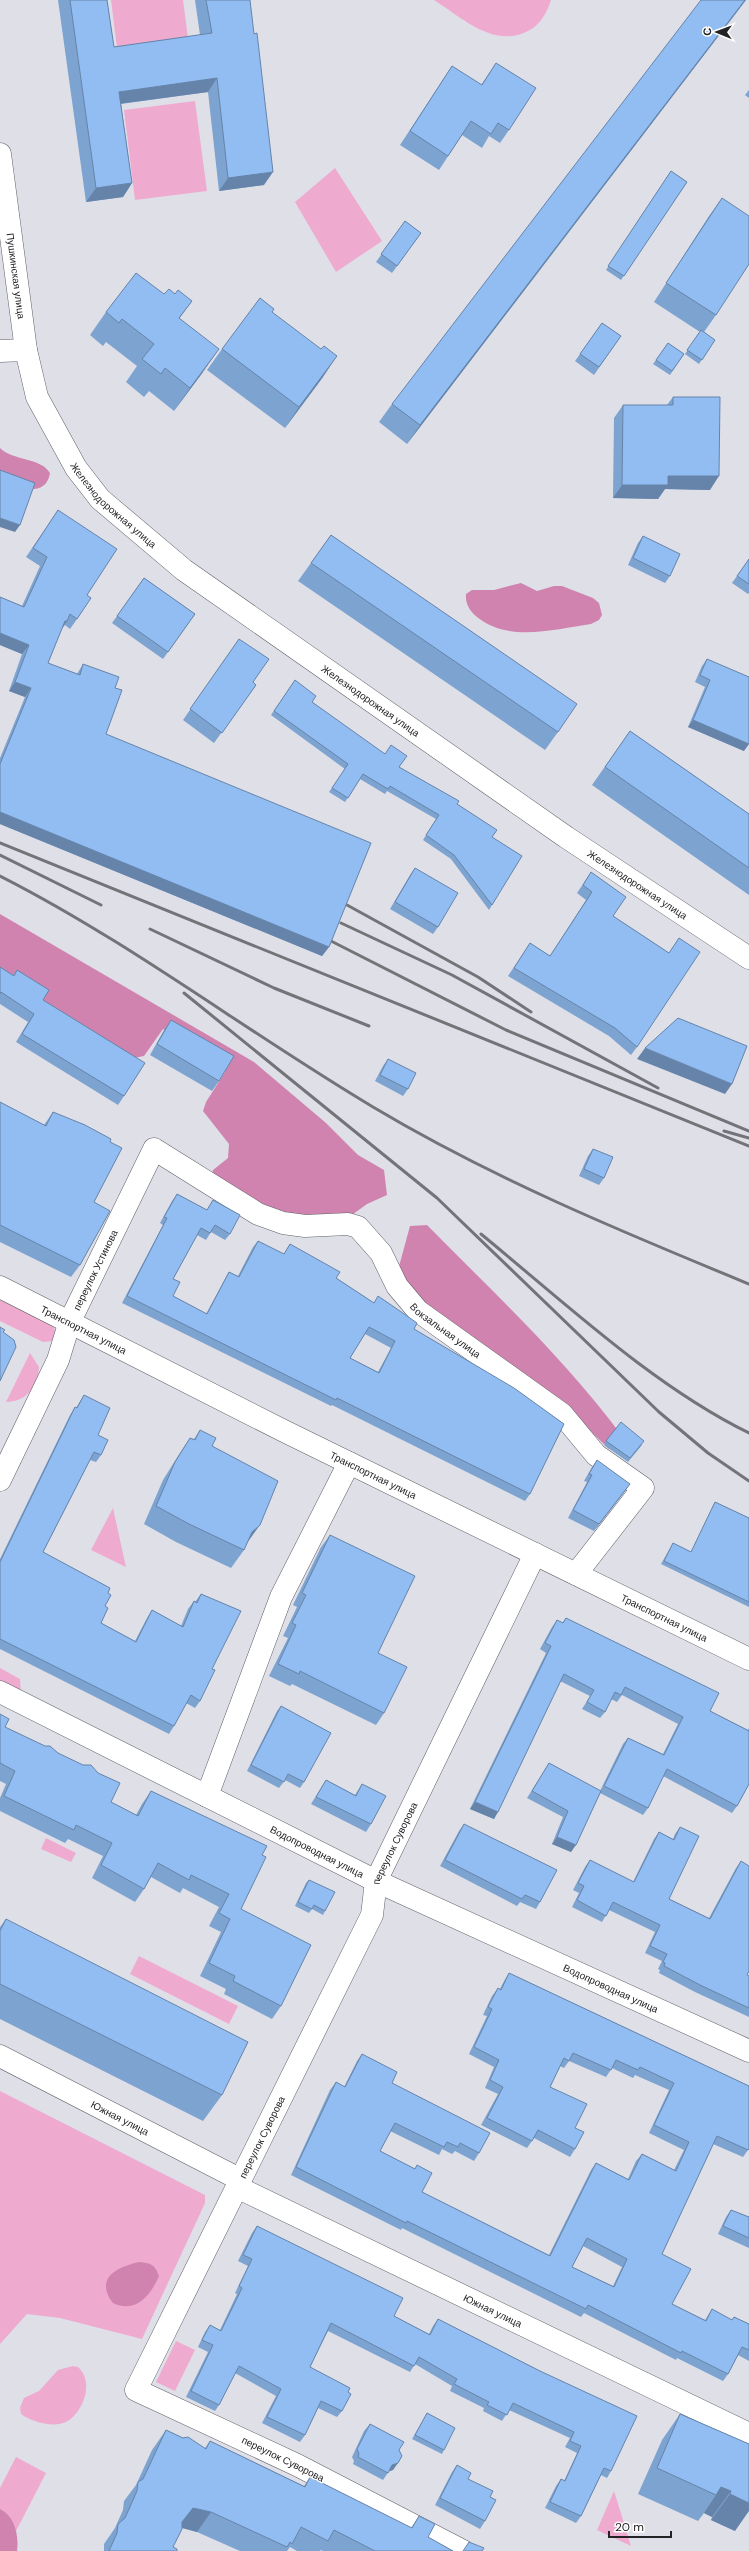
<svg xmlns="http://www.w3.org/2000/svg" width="749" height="2551" viewBox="0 0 749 2551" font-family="'DM Sans',sans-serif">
  <rect width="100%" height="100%" fill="#dfdfe8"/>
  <path fill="#efaad0" d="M111,0H183L188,38L117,48Z
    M434,0H551C547,13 540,25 528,31C494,49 461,17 434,0Z
    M195,101L207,191L135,200L124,110Z
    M335,168L382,241L336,272L295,202Z
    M0,1300L52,1325L56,1332L53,1341L43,1342L0,1321Z
    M30,1353L39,1367C38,1387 26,1402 6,1402Z
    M113,1508L126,1567L91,1550Z
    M0,1668L20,1679L21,1693L0,1682Z
    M46,1838L76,1853L71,1862L41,1849Z
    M139,1956L238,2006L229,2024L130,1974Z
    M0,2091L205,2195V2203L142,2339L60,2318L27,2314L0,2344Z
    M176,2341L195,2350L175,2391L156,2382Z
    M73,2366L78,2367C95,2382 83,2413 66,2422C54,2428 31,2422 21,2414L20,2408L24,2398L39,2391L58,2370Z
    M16,2457L46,2473L16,2531L0,2522V2488Z
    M614,2491L631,2546L597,2530Z"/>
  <path fill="#d183b0" d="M0,448C13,461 40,457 50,473C46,499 17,487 0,483Z
    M521,583L537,591L554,586H562L593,598L599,603L602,615L599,620L591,624C555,629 509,643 477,617C470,611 465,604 466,594L472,590H494Z
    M0,914L254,1062L326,1123L358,1155L384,1170L387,1195L367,1204L338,1225L292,1216L252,1204L212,1176L213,1170L228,1158L229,1144L203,1111L206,1102L225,1072V1066L163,1029L144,1056L134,1058L47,1009L0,973Z
    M427,1225C494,1293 565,1359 622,1436L609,1449L585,1426L422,1308L398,1270L410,1226Z
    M139,2262C150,2263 155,2264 159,2276C151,2295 136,2314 113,2303C94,2278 117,2267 139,2262Z
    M0,2509C15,2516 19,2536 17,2551H0Z"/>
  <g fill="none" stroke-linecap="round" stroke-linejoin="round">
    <defs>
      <g id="minor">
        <path id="s1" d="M0,154L26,350L37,397L76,468L100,499L184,570L566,837L749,958"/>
        <path d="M0,351L26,350"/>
        <path id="s2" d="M0,1287L284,1431L749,1659"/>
        <path id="s3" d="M0,1480L58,1360L70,1321L154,1149L258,1214L283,1223L305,1226L348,1224L358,1227L381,1253L397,1286L418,1311L562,1414L596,1455L643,1488L576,1574"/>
        <path id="s4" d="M0,1692L376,1881L749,2051"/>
        <path d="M207,1796L281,1597L349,1463"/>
        <path id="s5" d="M0,2056L241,2180"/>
        <path id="s6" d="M237,2187L749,2434"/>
        <path id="s7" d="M463,2551L297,2465L136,2390L372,1915L376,1881L535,1554"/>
      </g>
    </defs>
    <use href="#minor" stroke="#5f6067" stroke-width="23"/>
    <use href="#minor" stroke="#fff" stroke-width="22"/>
    <path stroke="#737378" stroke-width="3" d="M0,843L749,1146
      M0,855L101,905
      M0,876C130,942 247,1032 373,1107C492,1178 620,1231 749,1284
      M347,905L478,977L531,1012
      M341,923L452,975L658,1088
      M150,929L274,988L369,1026
      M331,941L506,1030L749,1131
      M184,993L437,1198L659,1412L708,1453L749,1481
      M724,1131L749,1138
      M481,1234C564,1302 653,1386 749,1433"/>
  </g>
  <path fill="#7da3d0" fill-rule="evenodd" d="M58,0H107L114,47L200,35L195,0H250L264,185L219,191L208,92L121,104L132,183L123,197L86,202Z
    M746,0L407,444L379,422L392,404Z
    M496,63L509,130L500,143L489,136L482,148L462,135L439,170L400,145L452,66L481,85Z
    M749,90V98L745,95Z
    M671,171L687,182L621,280L606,270Z
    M722,198L716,315L704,332L715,340L699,364L685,354L700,332L654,302L709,216Z
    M405,221L421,233L392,273L376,262Z
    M164,294H175L192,301L179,319L203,372L174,411L149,391L144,397L126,382L137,366L106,342L103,346L90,335L106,312Z
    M272,312L323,377L285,428L207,370L222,349Z
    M602,323L621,336L594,375L575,361Z
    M668,343L684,354L670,375L653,364Z
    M673,397L710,490L665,489L658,499L613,498L614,418L623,405H667Z
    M58,510L87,595L77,619L70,629L65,625L61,630L48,663L77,674L83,664L115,688L106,734L329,947L322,956L0,824V758L25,697L9,691L22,654L0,645V597L22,606L40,566L26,557Z
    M331,535L558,732L545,750L298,581Z
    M643,536L670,576L665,583L628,565L638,543Z
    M749,559V593L748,594L732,583Z
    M144,578L195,614L163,659L112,623Z
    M239,639L253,682L256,685L214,743L183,720Z
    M707,659L744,751L688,727L705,687L695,682L702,666Z
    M295,680L312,702L399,767L457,804L492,837V905L489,910L451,859L423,840L436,819L387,791L385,794L360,779L345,802L329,792L345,769L271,715Z
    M630,731L749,814V895L592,785Z
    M415,868L438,927L433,934L390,909L410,875Z
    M591,872L613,916L669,953L679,938L637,1047L631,1055L609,1036L508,976L530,943L550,956L586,900L577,893Z
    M0,967L13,975L17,970L124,1096L118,1105L16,1042L28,1022L0,1004Z
    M171,1020L219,1081L212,1091L150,1055L164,1030Z
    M388,1059L408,1089L403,1096L375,1081L383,1066Z
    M0,1102L44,1125L53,1112L110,1142L94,1202L80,1265L71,1277L0,1242Z
    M593,1149L604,1178L599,1185L579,1176L588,1156Z
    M177,1194L207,1210L213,1200L230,1234L225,1240L211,1232L206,1240L197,1235L173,1279V1296L206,1314L225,1279L229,1272L238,1276L253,1247L258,1241L284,1254L290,1244L336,1278L414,1329L530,1494L525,1501L332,1405L331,1406L122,1303L163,1225L160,1223L172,1201ZM365,1334L391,1348L378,1372L350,1358Z
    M84,1395L98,1435L101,1455L96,1462L90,1460L43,1552L108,1593L105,1606L101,1623L135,1641L147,1618L152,1610L181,1626L188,1609L194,1601L195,1602L201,1594L212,1669L200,1701L195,1708L186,1703L174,1726L169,1734L0,1649V1559L70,1415L75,1407L76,1408L79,1403Z
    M621,1422L642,1445L628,1462L604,1445Z
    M200,1430L212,1446L247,1543L244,1550L231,1568L176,1542L144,1524L163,1480L178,1456L190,1438L194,1439Z
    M597,1460L625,1491L594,1531L568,1518L587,1482L584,1481L592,1467Z
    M715,1502L749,1518V1607L661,1564L673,1543L691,1552L713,1506Z
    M330,1535L378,1653L384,1713L376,1725L292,1684L290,1686L269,1676L288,1638L283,1636L297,1607L293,1605L321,1547Z
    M566,1618L710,1711L748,1730L749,1728V1784L737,1806L732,1813L663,1776L648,1808L643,1815L600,1793L571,1852L552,1844L563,1817L527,1798L549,1763L600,1791L623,1744L628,1738L663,1754L678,1724L622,1695L617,1702L611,1699L605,1712L600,1718L582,1709L590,1696L560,1681L494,1819L470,1809L546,1653L540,1649L552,1627L557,1620L562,1623Z
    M281,1706L304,1782L300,1788L285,1780L279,1788L247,1771L277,1711Z
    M0,1714L5,1727L111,1802L136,1815L142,1804L151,1791L262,1855L241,1909L281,2006L272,2019L224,1994L226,1989L200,1976L221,1932L209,1926L219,1907L183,1888L180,1893L151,1877L144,1889L135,1902L92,1878L103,1856L68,1839L65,1843L0,1811V1798L6,1784L0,1781Z
    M326,1780L355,1795L362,1784L371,1824L366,1832L311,1804Z
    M464,1824L540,1902L536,1909L520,1902L517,1906L440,1866L459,1831Z
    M680,1827L669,1899L709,1918L736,1868L741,1861L747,1975L749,1976V2017L695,1992L659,1973L660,1970L658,1969L662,1961L645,1953L655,1932L609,1910L602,1922L572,1907L579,1893L573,1890L585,1867L590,1860L633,1882L654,1839L659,1832L673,1839L675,1834Z
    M309,1880L325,1911L323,1915L312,1909L309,1913L295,1906L306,1883Z
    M6,1919L222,2095L203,2121L0,2019V1927Z
    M509,1973L749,2086L748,2150L743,2157L713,2144L662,2254L672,2304L705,2320L712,2309L732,2320L734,2317L749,2324V2361L738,2355L728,2374L723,2381L677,2358L676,2360L584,2313L581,2317L402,2228L401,2230L291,2175L330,2090L336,2082L344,2087L357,2061L362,2054L392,2083L479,2153L474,2161L455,2151L452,2154L442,2149L439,2155L390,2131L380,2151L415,2169L417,2165L422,2192L549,2255L591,2170L596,2163L628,2179L636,2161L642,2154L674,2170L684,2150L649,2133L669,2090L635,2075L633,2078L612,2068L606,2077L569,2061L564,2068L560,2066L550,2087L575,2128V2149L570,2157L534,2138L527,2148L481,2125L498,2094L485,2088L494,2067L469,2054L487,2016L483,2015L492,1996L498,1988L500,1989L504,1981ZM583,2246L622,2267L613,2286L572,2267Z
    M731,2210L749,2217V2248L718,2234L726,2217Z
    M257,2226L394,2316L429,2334L433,2326L438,2319L540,2371L611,2471L607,2478L601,2475L581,2516L576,2523L545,2508L556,2486L561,2479L564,2481L577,2453L565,2447L570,2438L509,2410L502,2421L483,2411L484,2408L450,2391L452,2386L415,2364L410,2372L328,2331L310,2367L348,2392L342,2411L337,2417L318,2408L305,2435L300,2442L262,2423L276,2396L235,2373L219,2405L215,2411L186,2397L208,2352L198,2347L205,2332L210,2325L220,2330L237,2294L235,2293L248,2266L238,2261L252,2233Z
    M427,2413L444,2450L442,2454L412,2439Z
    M680,2414L749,2444L735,2531L711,2520L712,2517L704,2513L698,2521L638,2494L662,2440Z
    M370,2424L399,2450L393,2470L389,2471L383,2480L353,2464L354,2461L352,2457L364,2431Z
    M166,2430L205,2448L210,2441L304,2486L310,2477L411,2528L419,2516L428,2537L453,2551H323L321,2550L320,2551H297L290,2547L287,2551H240L197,2532L182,2528L173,2547L177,2551H104V2544L115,2528L123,2510L124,2501L136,2485L152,2450Z
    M457,2465L468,2479L490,2497L485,2521L480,2529L435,2505L452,2472Z"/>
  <path fill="#6684a9" d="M745,0H746L407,444L420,425Z
    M217,78L208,92L110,105L119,92Z
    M273,172L264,185L219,191L228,178Z
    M132,183L123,197L86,202L96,188Z
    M219,349L203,372L174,411L190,388Z
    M337,356L323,377L285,428L299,407Z
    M668,476H719L710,490L665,489L658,499L613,498L622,485Z
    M0,518L20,525L15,532L0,527Z
    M65,621H67L60,631Z
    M0,633L29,645L22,654L0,645Z
    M15,682L31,688L25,697L9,691Z
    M693,720L749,744L744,751L688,727Z
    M0,812L329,947L322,956L0,824Z
    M645,1048L732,1084L725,1094L637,1059Z
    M630,1484L625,1491L594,1531L599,1524Z
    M260,1525L247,1543L252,1532Z
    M475,1802L498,1812L494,1819L470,1809Z
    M557,1837L576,1845L571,1852L552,1844Z
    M398,2463L393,2470L387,2472L392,2465Z
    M721,2487L731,2491L712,2517L704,2513L716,2495Z
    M730,2494L749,2503V2511L735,2531L711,2520Z
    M193,2508L211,2512L197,2532L179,2527L182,2522Z"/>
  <path fill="#91bdf2" stroke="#6684a9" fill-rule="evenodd" d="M70,0H107L114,47L212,33L206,0H250L254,34L257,33L273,172L228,178L217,78L119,92L132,183L96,188Z
    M701,0H745L420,425L392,404Z
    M496,63L536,88L509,130L498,123L491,134L471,121L448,156L410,131L452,66L482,85Z
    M671,171L687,182L624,276L608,266Z
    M722,198L749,216V264L716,315L666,283Z
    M405,221L421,233L397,266L381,254Z
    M136,273L164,294L169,289L175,294L178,290L192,301L179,318L219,349L190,388L165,368L161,374L142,359L154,344L122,319L119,323L106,312Z
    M260,298L274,309L272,312L321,349L324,346L337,356L299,407L222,349Z
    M602,323L621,336L599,367L580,354Z
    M701,330L715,340L702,360L687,350Z
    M668,343L684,354L672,371L656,360Z
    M673,397H720L719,476H668V485H622L623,405H673Z
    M0,470L35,483L20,525L0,518Z
    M58,510L117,549L87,595L91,598L77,619L70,614L67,621H65L48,663L80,675L83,664L119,677L115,688L122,690L106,734L371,843L329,947L0,812V764L31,688L15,682L29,645L0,633V597L24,607L47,557L33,548Z
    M331,535L577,704L558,732L311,563Z
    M643,536L680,554L670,576L633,558Z
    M749,559V584L737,576Z
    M144,578L195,614L168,652L117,616Z
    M239,639L269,659L253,682L256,685L222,733L190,709Z
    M707,659L749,677V744L693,720L710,680L700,675Z
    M295,680L316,696L312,702L385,754L391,745L407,756L399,767L459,801L457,804L497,830L492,837L522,856L492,905L454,855L426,835L439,815L390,786L388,789L363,774L348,798L332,788L348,764L274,711Z
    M630,731L749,814V868L605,767Z
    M415,868L458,893L438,927L395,902Z
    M591,872L626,897L613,916L669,953L679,938L700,952L637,1047L615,1028L514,968L530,943L550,956L592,892L583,885Z
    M0,967L14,976L17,970L49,990L43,1000L145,1063L124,1096L22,1034L34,1014L1,992L0,994Z
    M678,1018L747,1046L732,1084L645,1048Z
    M171,1020L234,1056L219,1081L157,1044Z
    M388,1059L416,1073L408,1089L380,1075Z
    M0,1102L46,1126L53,1112L85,1125L111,1139L110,1142L122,1148L94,1202L110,1211L80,1265L0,1225Z
    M593,1149L613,1157L604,1178L584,1169Z
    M177,1194L207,1210L213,1200L240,1215L230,1234L215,1225L210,1233L201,1228L173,1279L180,1282L173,1296L207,1314L229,1272L239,1277L258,1241L284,1254L290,1244L340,1272L336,1278L374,1303L378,1296L397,1309L417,1323L414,1329L514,1388L564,1424L530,1494L337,1398L336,1400L127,1296L167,1218L164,1217ZM369,1327L395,1341L379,1373L350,1358Z
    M0,1327L5,1330L3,1332L14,1340L16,1347L0,1381Z
    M84,1395L110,1408L98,1435L108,1440L101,1455L94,1452L43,1552L110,1588L108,1593L111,1595L105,1606L108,1608L101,1623L136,1642L152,1610L183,1627L194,1601L197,1603L201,1594L241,1611L212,1669L215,1670L200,1701L191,1695L174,1726L0,1639V1562L75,1407L77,1408Z
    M621,1422L644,1441L630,1458L606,1441Z
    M200,1430L216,1438L212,1446L278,1481L260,1525L252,1532L244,1550L189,1524L156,1506L175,1462L190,1438L195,1440Z
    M597,1460L630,1484L599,1524L573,1510L592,1475L589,1474Z
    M715,1502L749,1518V1602L664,1561L673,1543L691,1552Z
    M330,1535L415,1576L378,1653L407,1667L384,1713L300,1671L299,1674L278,1664L296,1625L292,1623L306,1595L302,1593Z
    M566,1618L719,1693L710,1711L749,1731V1730V1784L737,1806L667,1769L648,1808L604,1786L628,1738L664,1755L683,1717L625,1687L621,1695L615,1692L605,1712L587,1702L594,1690L564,1674L498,1812L475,1802L551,1646L545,1643L557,1620L563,1623Z
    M281,1706L331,1733L304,1782L288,1774L284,1782L251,1765Z
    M0,1714L9,1719L5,1727L45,1746H50L58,1753L83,1765H91L98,1773L120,1783L111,1802L138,1816L151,1791L267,1846L262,1855L266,1857L241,1909L311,1945L281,2006L233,1981L235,1976L209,1963L230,1919L219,1913L229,1894L191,1875L189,1880L158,1863L144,1889L101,1865L112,1843L76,1825L74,1830L4,1796L15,1771L0,1763Z
    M549,1763L601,1791L576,1845L557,1837L568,1811L532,1791Z
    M326,1780L356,1796L362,1784L386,1796L371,1824L316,1797Z
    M464,1824L557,1870L540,1902L525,1895L522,1899L445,1860Z
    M680,1827L699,1836L669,1899L710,1919L741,1861L749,1866V1971L747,1975L749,1976V2008L700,1985L664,1966L665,1963L663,1962L667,1954L650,1946L660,1925L613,1902L606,1916L577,1900L584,1886L578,1883L590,1860L634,1882L659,1832L674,1840Z
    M309,1880L335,1892L325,1911L314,1905L312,1909L298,1902Z
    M6,1919L248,2042L222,2095L0,1984V1931Z
    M509,1973L749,2086V2149L748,2150L717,2136L662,2254L691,2269L672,2304L706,2321L712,2309L732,2320L734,2317L749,2324V2350L742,2347L728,2374L682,2351L681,2353L588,2305L586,2309L407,2221L406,2223L296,2167L336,2082L345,2087L362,2054L397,2072L392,2083L490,2133L479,2153L460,2143L458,2147L447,2142L444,2147L395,2123L380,2151L415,2169L417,2165L432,2173L422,2192L550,2256L596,2163L629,2180L642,2154L676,2171L689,2142L654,2125L674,2083L640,2067L638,2070L616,2060L611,2070L573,2053L569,2061L564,2058L550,2087L587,2104L575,2128L584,2132L575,2149L538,2130L532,2141L487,2118L503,2087L490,2080L499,2060L474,2047L492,2009L488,2007L498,1988L501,1990ZM587,2238L627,2259L614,2287L572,2267Z
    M731,2210L749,2217V2238L723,2226Z
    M257,2226L403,2298L394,2316L430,2335L438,2319L540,2371L637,2416L611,2471L604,2468L581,2516L550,2502L561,2479L565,2481L581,2446L570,2441L574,2432L513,2403L507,2415L487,2405L489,2402L454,2384L457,2379L419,2357L414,2366L331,2323L310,2367L350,2388L348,2392L351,2394L342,2411L321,2401L305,2435L267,2417L281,2389L239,2366L219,2405L191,2391L213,2345L202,2340L210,2325L221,2331L242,2288L239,2286L252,2259L243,2255Z
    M427,2413L455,2428L444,2450L415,2435Z
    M680,2414L749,2444V2503L730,2494L731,2491L721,2487L716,2495L657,2468Z
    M370,2424L404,2442L399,2450L402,2456L398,2463L392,2465L388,2473L358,2457L359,2454L357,2449Z
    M166,2430L183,2438L188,2437L206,2449L210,2441L305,2487L310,2477L412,2528L419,2516L435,2524L428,2537L453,2551H375L334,2530L328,2541L301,2527L292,2544L290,2542L287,2547L211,2512L193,2508L182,2522V2529L173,2547L177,2549V2551H109L117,2533L118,2524L125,2518L137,2491L138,2482L143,2479Z
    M457,2465L471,2473L468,2479L493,2491L490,2497L496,2500L485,2521L440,2498Z
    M469,2542L484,2548L482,2551H463Z"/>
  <g text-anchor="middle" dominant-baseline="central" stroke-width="3" stroke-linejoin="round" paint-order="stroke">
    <g font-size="10" fill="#232326" stroke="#fff">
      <text stroke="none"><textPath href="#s1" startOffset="123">Пушкинская улица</textPath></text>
      <text stroke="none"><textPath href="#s1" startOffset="380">Железнодорожная улица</textPath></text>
      <text stroke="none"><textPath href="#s1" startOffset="704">Железнодорожная улица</textPath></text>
      <text stroke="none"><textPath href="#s1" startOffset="1028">Железнодорожная улица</textPath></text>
      <text stroke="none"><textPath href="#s3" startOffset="231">переулок Устинова</textPath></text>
      <text stroke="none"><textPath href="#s2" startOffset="94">Транспортная улица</textPath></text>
      <text stroke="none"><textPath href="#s3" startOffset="728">Вокзальная улица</textPath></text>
      <text stroke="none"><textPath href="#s2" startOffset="418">Транспортная улица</textPath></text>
      <text stroke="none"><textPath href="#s2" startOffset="742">Транспортная улица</textPath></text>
      <text stroke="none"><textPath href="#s7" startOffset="971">переулок Суворова</textPath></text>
      <text stroke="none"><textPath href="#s4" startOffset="355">Водопроводная улица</textPath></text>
      <text stroke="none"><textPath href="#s4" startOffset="679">Водопроводная улица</textPath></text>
      <text stroke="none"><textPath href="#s5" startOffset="135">Южная улица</textPath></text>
      <text stroke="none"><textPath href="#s7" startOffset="647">переулок Суворова</textPath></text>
      <text stroke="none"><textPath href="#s6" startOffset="284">Южная улица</textPath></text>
      <text transform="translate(283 2459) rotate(26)">переулок Суворова</text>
    </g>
  </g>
  <g transform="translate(717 32) rotate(271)" stroke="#ffffff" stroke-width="3" paint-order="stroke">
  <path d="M0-3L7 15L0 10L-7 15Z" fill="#232326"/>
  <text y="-6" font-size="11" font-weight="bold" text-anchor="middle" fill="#232326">С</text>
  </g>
  <path d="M609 2531v6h62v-6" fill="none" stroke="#232326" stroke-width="2"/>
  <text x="615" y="2531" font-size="12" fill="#232326" stroke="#ffffff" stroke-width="3" paint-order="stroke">20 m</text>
</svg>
